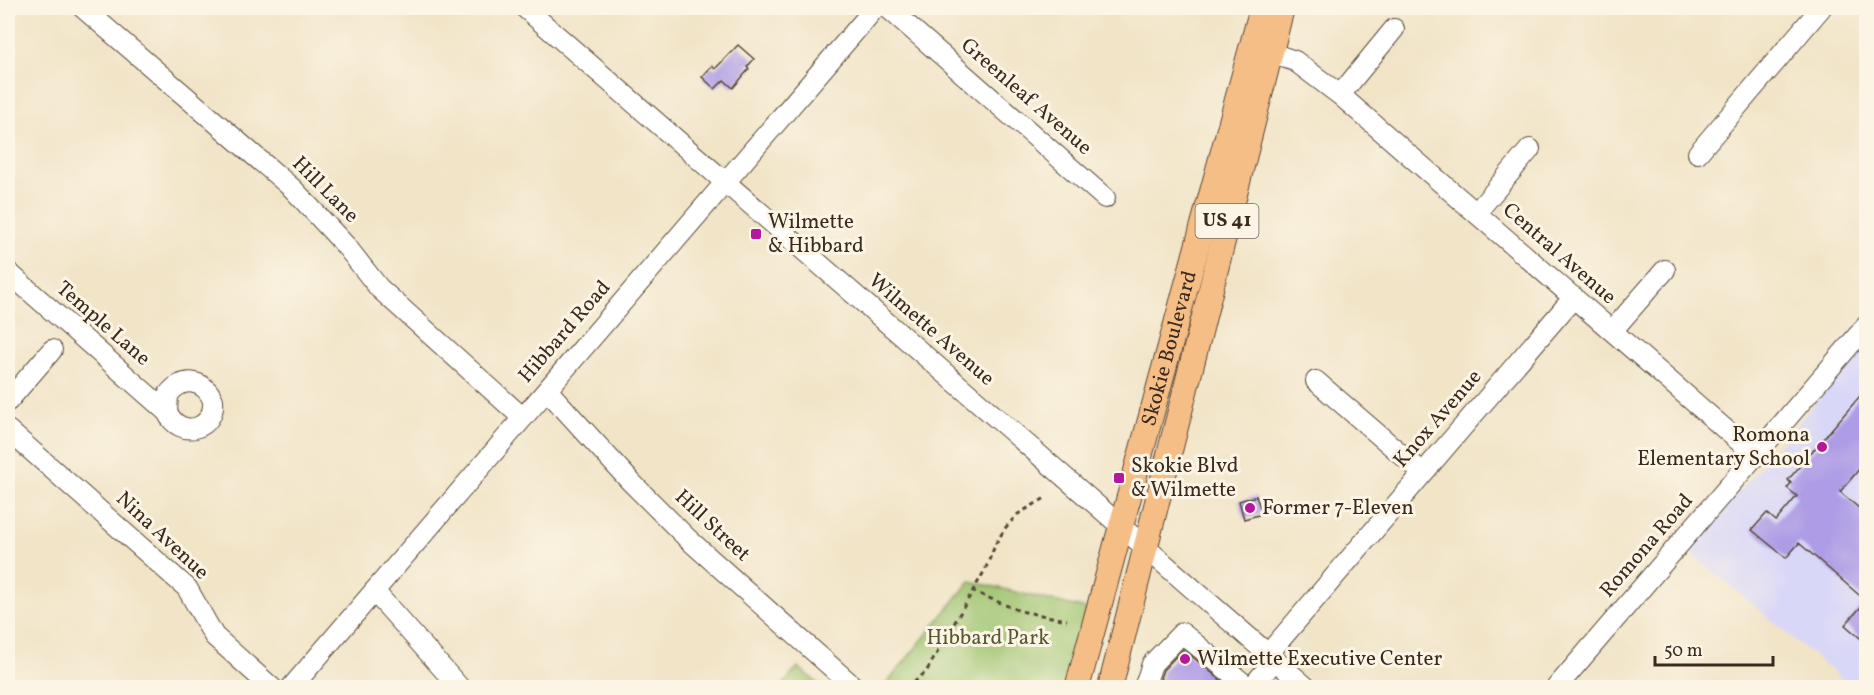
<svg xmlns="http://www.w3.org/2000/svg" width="1874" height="695" viewBox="0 0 1874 695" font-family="Vollkorn,serif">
  <rect width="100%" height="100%" fill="#fcf5e5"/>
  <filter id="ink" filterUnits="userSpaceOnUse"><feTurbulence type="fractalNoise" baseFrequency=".0167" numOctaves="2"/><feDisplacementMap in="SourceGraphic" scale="12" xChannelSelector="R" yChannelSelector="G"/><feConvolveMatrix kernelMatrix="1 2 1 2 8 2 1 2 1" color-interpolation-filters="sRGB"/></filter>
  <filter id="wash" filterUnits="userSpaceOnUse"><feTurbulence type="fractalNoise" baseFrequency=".008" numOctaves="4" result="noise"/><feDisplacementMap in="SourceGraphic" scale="24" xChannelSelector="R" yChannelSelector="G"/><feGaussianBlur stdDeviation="1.35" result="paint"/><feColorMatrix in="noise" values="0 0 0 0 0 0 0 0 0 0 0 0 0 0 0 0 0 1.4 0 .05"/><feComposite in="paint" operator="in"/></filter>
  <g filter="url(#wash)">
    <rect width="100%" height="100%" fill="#f1e4c7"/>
    <path fill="#d9d7f8" d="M1866,343V687H1851L1689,551Z"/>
    <path fill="#9dc36e" stroke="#6c7646" stroke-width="1.5" d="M970,581L1087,609L1067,687L883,688Z
      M798,667L822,687H781Z"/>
    <g id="blocks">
      <path fill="#ae9de6" d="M738,45L754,59L747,67L749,69L733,88L724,80L715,89L702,77L712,66L715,69Z
        M1866,389V461L1840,492L1866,514V643L1845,625L1866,601L1799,543L1786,558L1752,530L1767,513L1776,521L1797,496L1787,488L1791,483L1788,480Z
        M1256,496L1262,514L1244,519L1239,501Z
        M1183,649L1229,687H1171L1160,678L1163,670Z"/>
    </g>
  </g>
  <g filter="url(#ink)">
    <use href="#blocks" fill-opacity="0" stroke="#564637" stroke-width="1.5"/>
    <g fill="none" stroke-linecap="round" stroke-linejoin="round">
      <defs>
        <path id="minor" d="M83,8L293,189L346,246L379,288L523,418
          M525,8L1307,688
          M888,8L1105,198
          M1256,48L1295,61L1340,95L1756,456
          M1340,95L1394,29
          M1698,153L1821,8
          M1476,213L1530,149
          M8,272L167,412C180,440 216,430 213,400C204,379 182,376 168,395L167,412
          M1612,331L1665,270
          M1316,381L1423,473
          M547,390L631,482L688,539L855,688
          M8,401L52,350
          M8,430L187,588L214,636L272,688
          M374,591L460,688
          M1268,654L1574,297
          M291,688L875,8
          M1144,688L1152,664L1182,633L1249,688
          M1251,688L1275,660
          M1556,688L1866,326"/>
        <g id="major">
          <path id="s1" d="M1077,688L1262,8"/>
          <path d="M1110,688L1282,8"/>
        </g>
      </defs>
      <use href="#minor" stroke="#564637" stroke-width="22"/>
      <use href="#major" stroke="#564637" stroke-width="26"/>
      <path stroke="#564637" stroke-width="3" stroke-dasharray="4.5 4.5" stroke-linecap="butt" d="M972,591L1020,611L1067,620
        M907,688L926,672L985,570L996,543L1006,527L1018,514L1047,497"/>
      <use href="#minor" stroke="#fff" stroke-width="20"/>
      <use href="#major" stroke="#f6be87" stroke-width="24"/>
    </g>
  </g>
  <g fill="#b5179e" stroke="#fcf5e5" stroke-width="2">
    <rect x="750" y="228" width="12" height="12" rx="3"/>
    <circle cx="1822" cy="447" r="6"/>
    <rect x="1113" y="472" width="12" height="12" rx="3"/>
    <circle cx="1250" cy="508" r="6"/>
    <circle cx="1185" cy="659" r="6"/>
  </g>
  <g text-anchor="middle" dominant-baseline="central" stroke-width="6" stroke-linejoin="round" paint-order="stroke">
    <rect fill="#fcf5e5" stroke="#75675a" stroke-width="1.5" x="1195.5" y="204" width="63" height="34" rx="4.5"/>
    <g font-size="20" font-weight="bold" fill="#3b2a1e">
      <text x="1227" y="221">US 41</text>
    </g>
    <g font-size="21" fill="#3b2a1e" stroke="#fcf5e5">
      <text transform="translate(1026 97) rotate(41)">Greenleaf Avenue</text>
      <text transform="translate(325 190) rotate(45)">Hill Lane</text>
      <text transform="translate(1559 254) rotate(41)">Central Avenue</text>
      <text transform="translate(103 324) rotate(41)">Temple Lane</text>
      <text transform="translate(931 330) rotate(41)">Wilmette Avenue</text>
      <text transform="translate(565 332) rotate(-49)">Hibbard Road</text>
      <text stroke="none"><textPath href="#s1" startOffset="352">Skokie Boulevard</textPath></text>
      <text transform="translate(1438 419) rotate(-49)">Knox Avenue</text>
      <text transform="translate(712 526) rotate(43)">Hill Street</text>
      <text transform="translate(162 536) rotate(43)">Nina Avenue</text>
      <text transform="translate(1647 546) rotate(-49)">Romona Road</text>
    </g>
    <g font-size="21" fill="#3b2a1e" stroke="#fcf5e5" text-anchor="start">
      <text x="768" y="222">Wilmette<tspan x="768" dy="24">&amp; Hibbard</tspan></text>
      <text x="1810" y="435" text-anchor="end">Romona<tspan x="1810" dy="24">Elementary School</tspan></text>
      <text x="1131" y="466">Skokie Blvd<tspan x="1131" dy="24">&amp; Wilmette</tspan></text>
      <text x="1262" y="508">Former 7-Eleven</text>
      <text x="1197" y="659">Wilmette Executive Center</text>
    </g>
    <g font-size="21" fill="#585836" stroke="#fcf5e5">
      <text x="988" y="638">Hibbard Park</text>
    </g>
  </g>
  <rect width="1874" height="695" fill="none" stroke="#fcf5e5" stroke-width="30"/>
  <path d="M1655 656v9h118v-9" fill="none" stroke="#3b2a1e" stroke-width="3"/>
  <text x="1664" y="656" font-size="18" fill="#3b2a1e" stroke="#fcf5e5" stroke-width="4.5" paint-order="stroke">50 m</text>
</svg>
